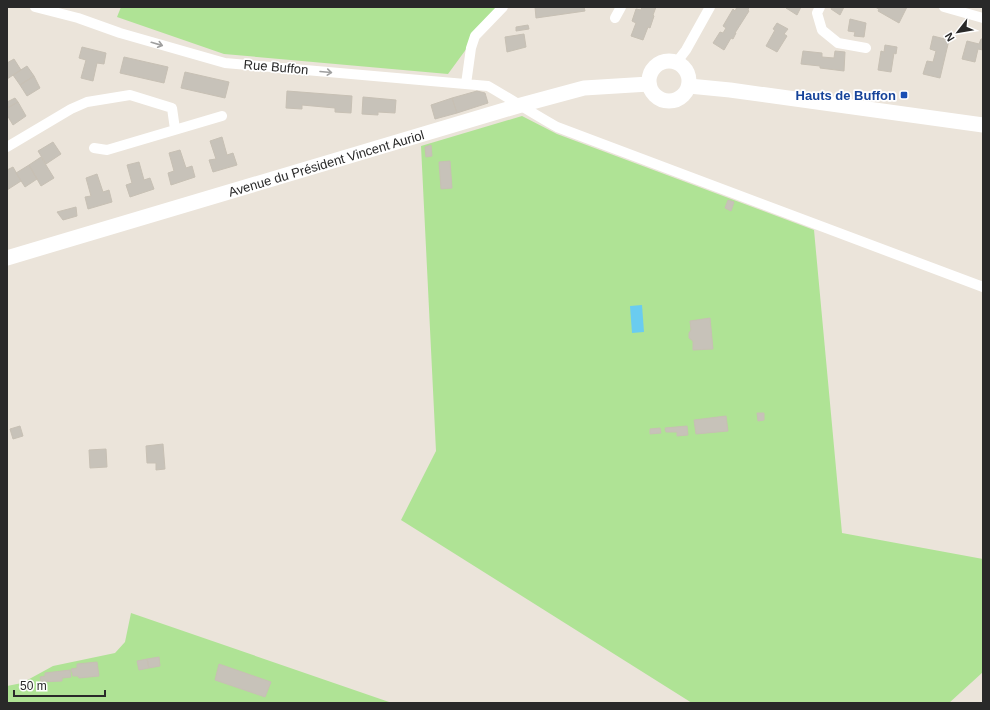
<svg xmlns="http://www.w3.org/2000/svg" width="990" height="710" viewBox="0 0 990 710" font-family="Arial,sans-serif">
  <rect width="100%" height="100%" fill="#ebe4da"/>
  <path fill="#afe395" d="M121,7H497L448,74L224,54L117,17Z
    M522,116L557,134L814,230L842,533L983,559V672L949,703H692L401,520L436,451L421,146Z
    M131,613L392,703H7V686L22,683L53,666L115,653L125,642Z"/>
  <path fill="#6accf0" d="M642,305L644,332L632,333L630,306Z"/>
  <path fill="#c7c2b9" stroke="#c7c0b4" d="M535,7H584L585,11L536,18Z
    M642,7H656L653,15L654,16L650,28L648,27L643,40L631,36L636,23L632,21L636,9L641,10Z
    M737,7H749L748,10L749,11L735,33H736L733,39L731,38L724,50L713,43L720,32L723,33L726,28L723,26L733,9L735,11Z
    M787,7H801L797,15L786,8Z
    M832,7H844L840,15L831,9Z
    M875,7H907L899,23L878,11L879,9Z
    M850,19L866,23L864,37L854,36L855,32L848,31Z
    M777,23L788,29L784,34L787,36L777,52L766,46L775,30L773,29Z
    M528,25L529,29L516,31V27Z
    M524,34L526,47L507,52L505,37Z
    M933,36L949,40L940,78L923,74L927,61L933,62L936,51L930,49Z
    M981,39H983V50L978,49L975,62L962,59L967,41L979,44Z
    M885,45L897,47L896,54L894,53L891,72L878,70L881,51L884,52Z
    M82,47L106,53L104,64L97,63L93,81L81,78L86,60L79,58Z
    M803,51L822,53V57L834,58L835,51L845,52L844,71L820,68V66L801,64Z
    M124,57L168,67L164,83L120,73Z
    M14,59L21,70L7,79V63Z
    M27,66L34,76L20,85L13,75Z
    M185,72L229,82L225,98L181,88Z
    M34,76L40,88L27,96L20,85Z
    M287,91L352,96L351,113L335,112V108L302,105V109L286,108Z
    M477,91L485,93L488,103L457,113L452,98Z
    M363,97L396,100L395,113L378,112V115L362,114Z
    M15,98L18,102L8,108L7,102Z
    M452,98L457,113L435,119L431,105Z
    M18,102L26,116L13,125L7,115V108Z
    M222,137L227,155L233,153L237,165L213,172L209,160L216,159L210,141Z
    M53,142L61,154L46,164L38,151Z
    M431,145L432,156L426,157L425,147Z
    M180,150L186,168L192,166L195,177L171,185L168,173L174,171L169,153Z
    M41,157L54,178L41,186L29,165Z
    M450,161L452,188L441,189L439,162Z
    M139,162L144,180L150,178L154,189L130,197L126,185L132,183L127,165Z
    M29,165L37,179L25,187L16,173Z
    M13,167L21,181L7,190V170Z
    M97,174L103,192L109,190L112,202L88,209L85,197L91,196L86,178Z
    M728,200L734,202L731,211L725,208Z
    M76,207L77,216L63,220L57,212Z
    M710,318L713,349L693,350V341L689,338V333L691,330L690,321Z
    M757,413H764V420L758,421Z
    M726,416L728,431L696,434L694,420Z
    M20,426L23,436L13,439L10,429Z
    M687,426L688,435L677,436V432H666L665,428Z
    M660,428L661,433L650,434V429Z
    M163,444L165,469L156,470V463H147L146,446Z
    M106,449L107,467L90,468L89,450Z
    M159,657L160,666L149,668L147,659Z
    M147,659L149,668L139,670L137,661Z
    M97,662L99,676L79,678L78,676H73L71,669L77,668V664Z
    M219,664L271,682L265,697L215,680Z
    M70,670L71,677L62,678V681L41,682L40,677L45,676V673Z"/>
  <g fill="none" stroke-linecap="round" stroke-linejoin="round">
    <path stroke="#fff" stroke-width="10" d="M35,7L78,18L120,33L225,63L488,86C512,100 534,114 557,127L983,287
      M820,7L817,13L822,30L838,43L866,48
      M944,7L983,18
      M615,18L621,7
      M676,63L686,50L710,7
      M466,84L471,48L475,36L503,7
      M7,147L71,109L87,102L130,95L172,108L175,129
      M94,148L107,150L222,116"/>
    <g stroke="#fff" stroke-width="15">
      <circle cx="669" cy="81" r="20"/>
      <path d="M689,86L730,90L983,125"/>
      <path id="s1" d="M7,258L521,105L584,88L649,84"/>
    </g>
  </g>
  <defs><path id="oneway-shaft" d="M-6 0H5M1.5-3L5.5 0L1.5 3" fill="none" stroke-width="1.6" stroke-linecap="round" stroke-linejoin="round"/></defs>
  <g stroke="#9f9f9f">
    <use href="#oneway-shaft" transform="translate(157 44) rotate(16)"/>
    <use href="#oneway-shaft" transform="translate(326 72) rotate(5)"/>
  </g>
  <rect fill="#1a4fb4" stroke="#fff" stroke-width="1.5" x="900" y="91" width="8" height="8" rx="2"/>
  <g text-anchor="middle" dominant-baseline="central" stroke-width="3.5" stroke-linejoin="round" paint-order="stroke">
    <g font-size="13" fill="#292929" stroke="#fff">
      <text transform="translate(276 67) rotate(5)">Rue Buffon</text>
      <text stroke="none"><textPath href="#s1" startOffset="333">Avenue du Président Vincent Auriol</textPath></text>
    </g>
    <g font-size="13" font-weight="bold" fill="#164399" stroke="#fff" text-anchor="end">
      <text x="896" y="95">Hauts de Buffon</text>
    </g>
  </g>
  <rect width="990" height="710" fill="none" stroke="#292929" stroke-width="16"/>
  <g transform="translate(958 32) rotate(239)" stroke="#ffffff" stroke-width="3" paint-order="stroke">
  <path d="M0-3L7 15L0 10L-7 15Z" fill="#292929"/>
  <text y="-6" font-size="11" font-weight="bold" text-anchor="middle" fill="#292929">N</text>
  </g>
  <path d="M14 690v6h91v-6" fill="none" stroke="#292929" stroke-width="2"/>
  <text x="20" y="690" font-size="12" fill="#292929" stroke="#ffffff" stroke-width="3" paint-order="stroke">50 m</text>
</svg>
